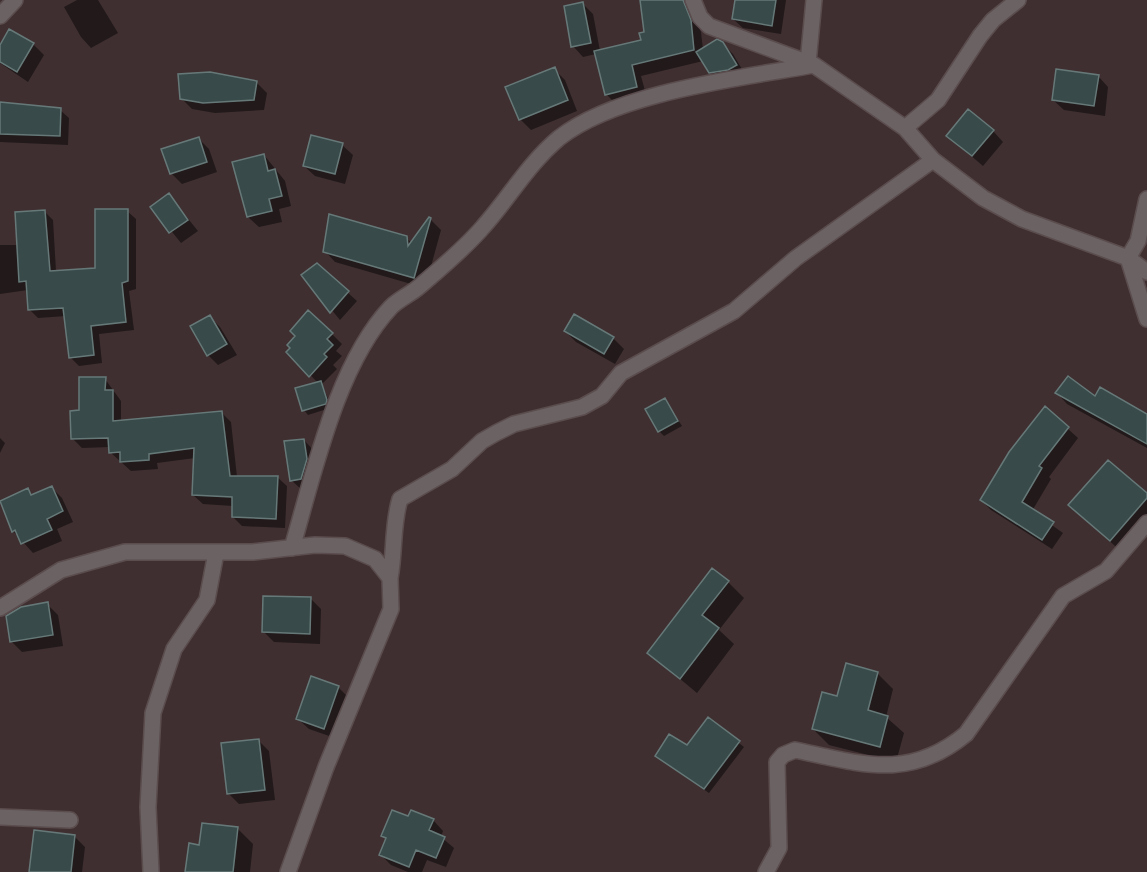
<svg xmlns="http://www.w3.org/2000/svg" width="1147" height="872" viewBox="0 0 1147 872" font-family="'Fira Sans Condensed',sans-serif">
  <rect width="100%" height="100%" fill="#3f2f31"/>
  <path fill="#0007" d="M77,0H98L118,33L91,48L81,37L64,7Z
    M656,0H687L701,32L703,50L722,43L733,54L746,76L721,83L703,61L641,76L647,98L617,105L607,95L596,54L583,57L573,46L583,4L593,14L600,51L642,41Z
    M737,0H786L781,34L743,28L733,19Z
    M33,44L44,55L28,82L0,63V48Z
    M554,69L565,80L577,111L531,130L520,119Z
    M1098,76L1108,87L1105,116L1064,110L1053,100Z
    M256,82L267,93L264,110L215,113L192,109L181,98Z
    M0,104L60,110L69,118L68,145L0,142Z
    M993,131L1003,142L983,166L948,136Z
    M199,139L209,149L217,172L182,184L171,173Z
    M342,145L353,155L345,184L315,176L304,166Z
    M264,155L285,181L291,206L279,209L282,222L259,227L248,217Z
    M169,195L198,231L181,243L152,207Z
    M44,211L53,220L56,271L97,269L127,211L136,219V289L129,291L134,330L99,334L102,363L79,366L70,357L66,316L38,318L29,309L28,290L0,294V245H18Z
    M430,219L441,230L425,288L335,262L325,251L406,238L412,243Z
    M317,265L357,301L340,320L303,275Z
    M210,317L220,327L237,355L218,365L208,355Z
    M565,331L613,338L624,349L615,364L576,342Z
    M332,334L342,344L336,351L342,356L333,365L337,369L322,384L331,406L330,408L308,415L304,410L318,383L288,352Z
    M105,379L121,401V422L221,412L231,422L237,477H277L287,486L285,528L242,526L233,517V506L203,504L193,495L195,458L157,463L158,469L131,471L110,452V447L82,448L73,439L80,412Z
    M1057,393L1095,399L1147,415V448L1067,404Z
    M665,400L682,426L664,436L659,431Z
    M1045,408L1078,438L1049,477L1051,479L1032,511L1063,533L1052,549L991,510L981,500Z
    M0,438L5,443L0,453Z
    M304,440L314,451L302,490L291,480Z
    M52,488L62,498L73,522L57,529L62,541L33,553L13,531L0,502L27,490L33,496Z
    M1147,495V532L1126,556L1070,505Z
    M728,582L744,598L719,630L734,644L697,693L649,653Z
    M311,599L321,609L320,644L274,642L264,632Z
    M47,604L58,615L63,646L22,652L11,641Z
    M877,673L893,689L886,717L904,733L896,762L829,745L813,729L838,698Z
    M338,687L349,698L335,738L309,729L298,719Z
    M708,719L744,747L709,793L657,756L687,747Z
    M259,741L269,751L275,800L239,804L229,794Z
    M433,820L443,831L441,837L454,848L446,867L427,860L422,872H408L391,865L381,855L387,839L383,835Z
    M237,828L253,844L250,872H187L200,846Z
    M75,837L85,847L82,872H32Z"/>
  <path fill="#384b4a" stroke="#667978" stroke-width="1.5" d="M640,0H683L691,20L694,50L632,65L637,87L605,95L594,51L641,40L639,33L644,32Z
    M735,0H776L772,26L732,19Z
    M583,2L591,43L571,47L564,6Z
    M9,29L34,43L17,72L0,62V45Z
    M717,39L723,42L737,65L728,70L709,73L696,52Z
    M555,67L568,100L519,120L505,87Z
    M1056,69L1099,75L1094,106L1052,100Z
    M210,72L257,81L254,100L203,103L180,99L178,74Z
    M0,102L61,108L60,136L0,134Z
    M968,109L994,130L972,156L946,136Z
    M311,135L343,143L335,174L303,166Z
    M199,137L207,162L170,174L161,149Z
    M264,154L268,171L275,169L282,196L269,199L272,211L247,217L232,162Z
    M169,193L188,220L169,233L150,207Z
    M95,209H128V281L122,283L126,322L91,326L94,355L69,358L63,308L28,310L26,281L19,282L15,212L45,210L50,271L95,268Z
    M329,214L407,236L408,246L429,217L431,218L414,278L323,252Z
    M317,263L349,291L330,313L301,275Z
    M308,310L333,333L327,339L333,345L324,354L327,357L309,377L286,352L290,348L287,345L295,336L290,331Z
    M574,314L614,337L604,354L564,331Z
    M210,315L227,344L207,356L190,326Z
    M1068,376L1095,396L1100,387L1147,414V444L1055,393Z
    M79,377H106L105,390H113V421L222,411L230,476H278L276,519L232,517V497L192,495L194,448L149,454V460L120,462V452L109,453L108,438L71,439L70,411L79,410Z
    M321,381L327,400L326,404L302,411L295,388Z
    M665,398L678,421L658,432L645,409Z
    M1045,406L1069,427L1039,466L1042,468L1022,502L1054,522L1042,540L980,500L1009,452Z
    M304,439L307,459L301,479L290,481L284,441Z
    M1108,460L1147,493V498L1110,541L1068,505Z
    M52,486L63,511L47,519L52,530L21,544L15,530L12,532L0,501L28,488L31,495Z
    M712,568L729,581L702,615L719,628L680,679L647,653Z
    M263,596L311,597L310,634L262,632Z
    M48,602L53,635L10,642L6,616L21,607Z
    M846,663L878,672L868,710L888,716L880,747L812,729L822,692L837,696Z
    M311,676L339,686L324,729L296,719Z
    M708,717L740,741L704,789L655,756L669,734L687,745Z
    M259,739L265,790L227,794L221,743Z
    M392,810L408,816L411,810L434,819L429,830L445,837L436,858L416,850L409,867L379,855L386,838L381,836Z
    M202,823L238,827L233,872H185L189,843L199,845Z
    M34,830L75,835L71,872H29Z"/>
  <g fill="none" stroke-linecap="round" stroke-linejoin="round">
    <defs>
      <path id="street" d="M693,0L700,17L709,26L814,65
        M0,16L15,0
        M808,63L814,0
        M905,128L938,100L980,36L993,20L1018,0
        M1147,199L1138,241L1128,258L1147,319
        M292,548C314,473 337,364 391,307C399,299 411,294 420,286C441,268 465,248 483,227C509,198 528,164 559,138C617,92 741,78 814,65L905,128L933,160L983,198L1022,219L1128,258L1147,272
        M390,578C395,552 392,525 400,499L452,469L482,441L496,433L514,424L582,407L602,396L621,373L734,311L796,258L933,160
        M0,608L61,570L125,552H253L315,545L345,546L375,559L390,578L391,609L326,767L288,872
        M0,817L70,820
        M151,872L148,807L153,713L174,649L207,600L216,553
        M766,872L779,848L777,762L783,755L795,750C862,764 909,781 966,734L1063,596L1106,571L1147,523"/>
    </defs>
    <use href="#street" stroke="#5b4c4e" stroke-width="18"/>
    <use href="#street" stroke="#6a6263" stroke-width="15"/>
  </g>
</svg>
